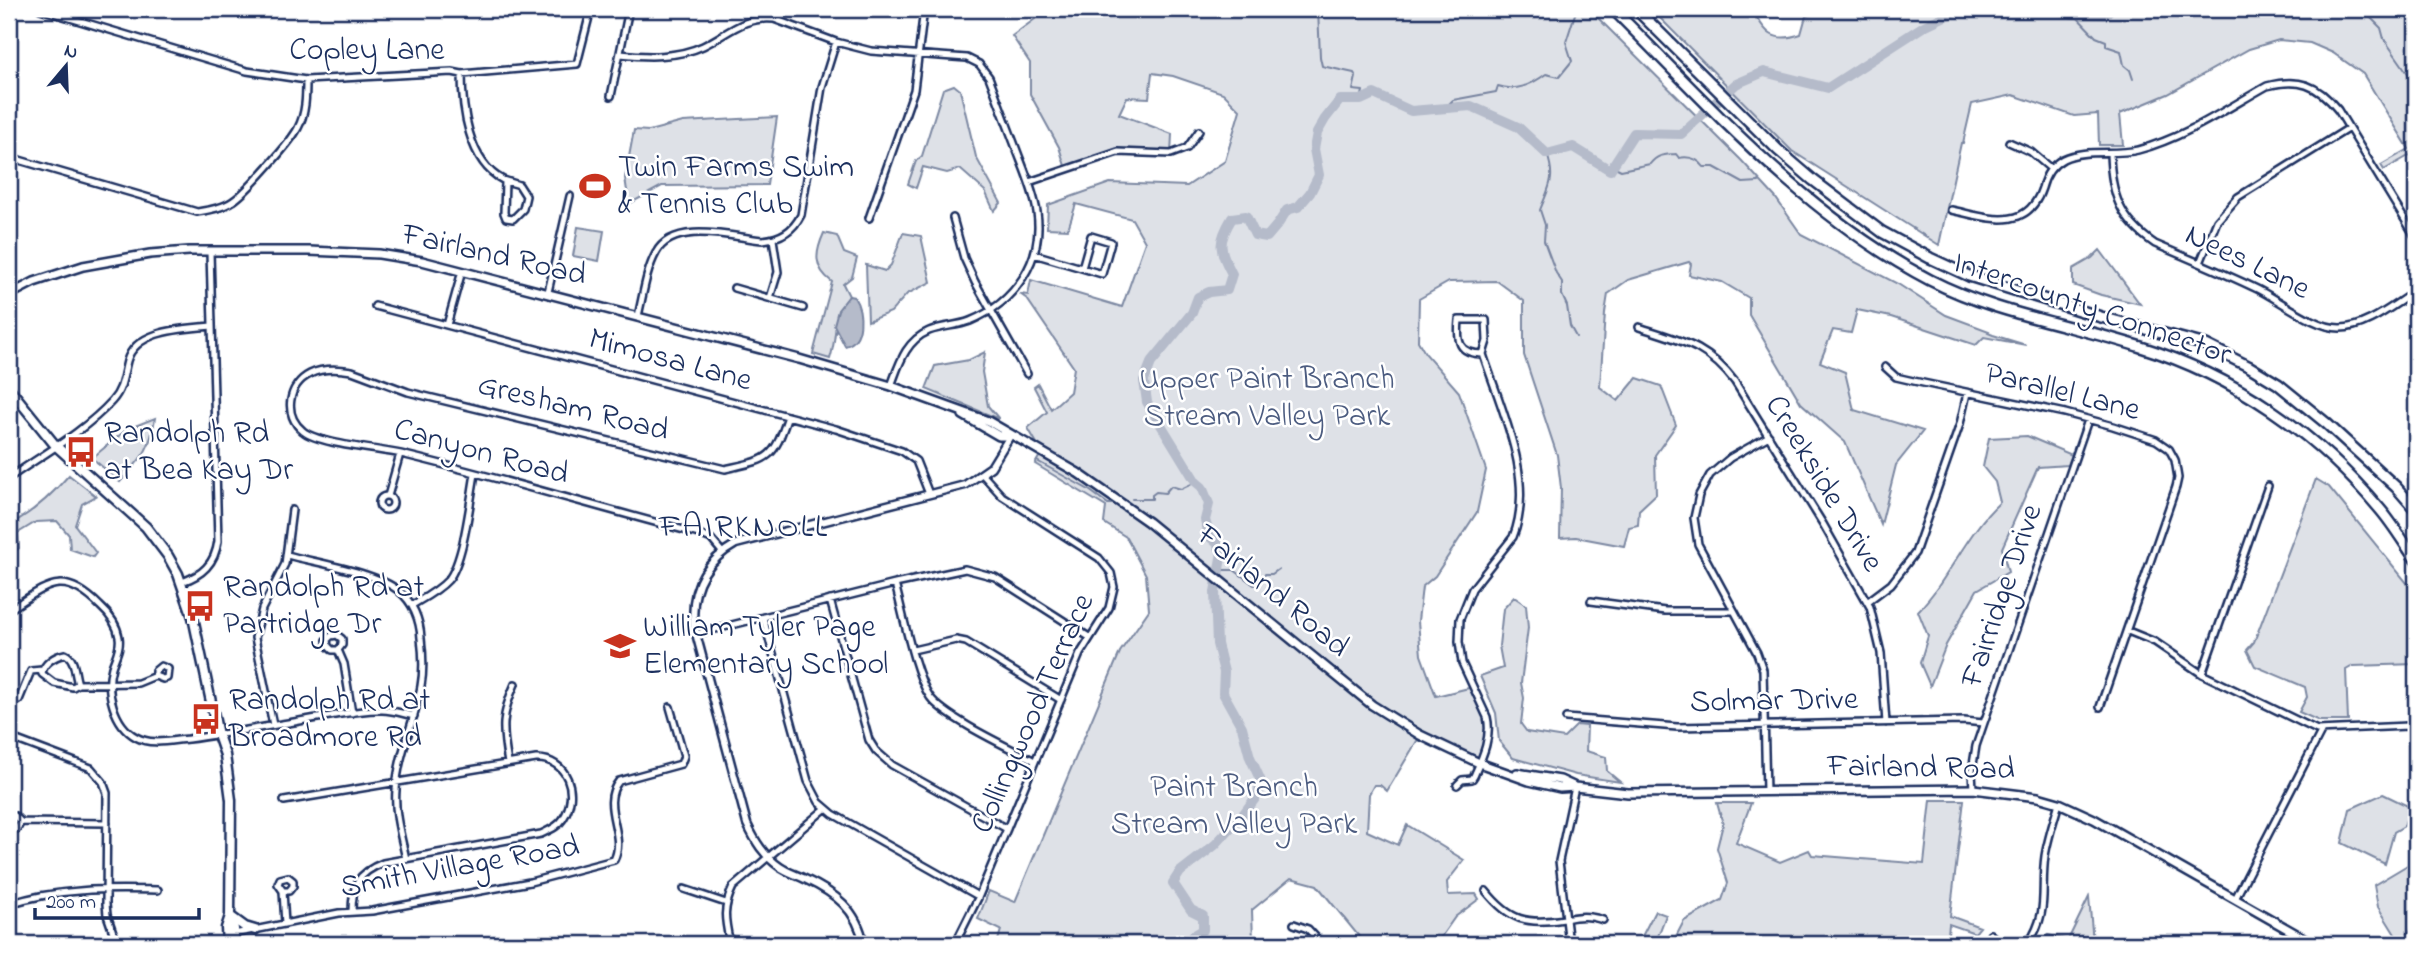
<svg xmlns="http://www.w3.org/2000/svg" width="2425" height="953" viewBox="0 0 2425 953" font-family="'Indie Flower',sans-serif">
  <rect width="100%" height="100%" fill="#fff"/>
  <filter id="ink" filterUnits="userSpaceOnUse"><feTurbulence type="fractalNoise" baseFrequency=".0143" numOctaves="2"/><feDisplacementMap in="SourceGraphic" scale="14" xChannelSelector="R" yChannelSelector="G"/><feConvolveMatrix kernelMatrix="1 2 1 2 8 2 1 2 1" color-interpolation-filters="sRGB"/></filter>
  <g filter="url(#ink)">
    <path fill="#dee1e7" stroke="#7c88a2" stroke-width="2" d="M1036,9H1589L1741,160L1775,197L1801,234L1898,284L1946,315L1989,331L1988,333L1993,335L2026,345L1984,337L1976,345L1891,317L1857,310L1851,333L1833,330L1820,362L1845,372L1854,410L1923,431L1896,465L1881,525L1845,442L1801,403L1749,315V298L1722,282L1689,275L1691,264L1689,262L1628,280L1608,294L1605,313L1600,387L1618,401L1637,378L1661,386L1676,425L1655,455L1656,494L1639,510L1638,525L1629,527L1624,546L1576,537L1560,538L1561,488L1557,455L1524,355V301L1497,281L1449,282L1419,299L1418,341L1425,353L1459,392L1486,470L1477,512L1435,576L1422,587L1418,621L1421,655L1436,696L1473,687L1489,727L1479,763L1420,736L1387,791L1380,785H1374L1369,794L1367,831L1398,845L1407,825L1464,860L1447,882L1448,895L1476,894L1479,899L1455,917L1436,944H1365L1317,885L1291,878L1252,910L1253,942L1257,944H997L1001,930L978,919L989,891L1015,902L1120,652L1149,610L1146,575L1126,537L1104,523L1106,507L1035,464L1042,452L1028,428L1047,412L1034,387L1038,384L1051,409L1070,392L1074,368L1027,299L1020,294L1028,295L1031,280L1122,307L1145,242L1132,219L1076,204L1068,229L1047,228L1048,205L1110,183L1187,186L1225,161L1240,110L1223,93L1173,76L1152,73L1149,98L1127,97L1119,114L1172,134L1171,154L1118,152L1066,169L1059,147L1030,94V63L1012,36L1035,19Z
      M1651,9H1752C1765,33 1773,44 1801,34L1806,16L1830,9H2409L2416,14V161L2412,154L2384,170L2381,165L2409,149L2363,74L2333,53L2310,43L2279,40L2249,49L2168,94L2120,114L2123,145H2099L2098,114L2074,116L2013,95L1972,104L1963,143H1961L1939,245L1792,151Z
      M954,85L960,90L976,157L1001,203L994,211L985,191L960,169L947,173L923,167L916,188L908,184L916,161L922,156L943,89Z
      M777,117L767,185L662,186L629,204L625,178L634,130L649,131L683,122Z
      M578,227L604,231L599,261L573,256Z
      M824,233L837,236L844,253L857,258L852,277L843,284L849,296C830,322 839,330 830,359L813,354L832,282C813,267 815,253 824,233Z
      M903,233L921,236L931,282L907,294L891,312L868,321L866,265L885,271L891,265Z
      M2100,250L2140,304L2101,295L2073,285V269L2092,258Z
      M985,352L982,372L988,406L999,419L926,389L935,366L969,360Z
      M155,418C150,452 142,457 120,482L92,458L127,429Z
      M2027,436L2072,455L2068,465L2038,467L2002,548L2008,572L1977,590L1946,645L1930,686L1920,663L1928,636L1918,611C1950,578 1966,533 2000,502L1995,482L1983,467L1989,438Z
      M69,475L96,496L82,504L75,525L96,553L93,557L70,549L69,535L57,521L36,522L18,533L19,548L9,556V525C32,513 52,495 69,475Z
      M2316,479L2329,487L2416,594V664L2353,666L2346,670L2348,721H2319L2299,712L2307,697L2305,687L2255,666L2247,650L2254,642Z
      M1514,597L1526,605L1528,628L1521,683L1524,698L1521,724L1527,732L1564,738L1577,725L1587,726L1586,751L1606,757L1607,771L1620,782L1576,775L1513,758L1499,741L1496,713L1480,676L1503,668L1499,646L1503,609Z
      M2383,794L2410,807L2404,826L2394,832L2385,864L2342,843L2350,809Z
      M1931,800H1964L1950,916L1980,927L1975,933L1949,924L1947,944H1672L1684,921L1722,900L1728,883L1717,848L1723,824L1717,803H1751L1736,843L1780,862L1809,850L1812,855L1924,864Z
      M2416,860V925L2413,926L2401,944L2378,907L2374,885Z
      M2089,897L2093,942L2108,944H2041L2048,935L2068,940Z
      M1655,911L1666,915L1655,944H1638Z"/>
    <path fill="#b5bbca" stroke="#77839f" stroke-width="2" d="M849,296L854,297C863,311 865,341 845,346L834,325L838,310Z"/>
    <g fill="none" stroke-linecap="round" stroke-linejoin="round">
      <path stroke="#77839f" stroke-width="2" d="M1302,9L1309,12L1312,9
        M1318,9L1320,57L1322,66L1354,73L1356,77L1353,90L1363,91L1361,100
        M2362,9L2381,28L2384,39L2416,85
        M2074,14L2096,37L2106,41V46L2121,51L2124,65L2130,70L2133,79
        M1445,108L1453,100L1496,92L1498,86C1516,92 1531,85 1546,74L1559,77L1572,61L1566,42L1575,14L1579,9
        M1547,154C1556,179 1549,187 1540,210L1545,225L1544,241L1556,273L1562,282V295L1567,306L1570,326L1576,337
        M1613,166L1621,170L1650,164C1658,154 1664,155 1676,154L1679,158C1689,156 1698,159 1704,167H1714L1743,183L1759,182
        M1037,461L1089,490L1108,504H1112
        M1132,499H1152V495L1156,492L1165,493L1171,486L1181,489L1196,482
        M9,538L14,532
        M1220,570H1234L1254,585L1259,584L1265,574H1272L1279,569"/>
      <path stroke="#b5bbca" stroke-width="10" d="M2052,9L2074,14L2105,15L2110,9
        M1179,944L1203,930V916L1191,910L1173,883L1180,872L1215,845L1245,812L1259,793L1260,779L1250,757L1242,727L1223,693L1224,672L1217,644L1215,592L1222,552L1217,543L1210,537L1205,520L1209,504L1202,487L1196,482L1147,402L1144,381L1151,363L1192,313L1198,297L1209,292L1227,290L1232,274C1219,249 1217,243 1232,218L1246,216L1255,235L1267,237L1278,224L1287,210L1298,207L1310,193L1319,175L1314,149L1317,133L1325,119L1340,100H1361L1374,94L1411,111L1471,106L1518,127L1547,154L1573,147L1610,170L1634,133L1681,134L1736,84L1764,72L1828,88L1924,26L1960,9"/>
      <defs>
        <path id="minor" d="M40,9L247,71L306,80L452,72L462,74L577,64L591,9
          M620,54C647,57 677,58 703,46C728,34 744,16 774,19L836,42L871,51L967,58L979,64L989,77C999,103 1009,130 1019,156C1026,174 1034,193 1037,212C1044,261 1014,303 970,321C957,326 941,326 929,331C905,341 899,365 891,386
          M462,74C462,107 468,162 503,180C508,182 514,183 519,185L526,196L523,209L513,219L506,218L504,213L505,181
          M611,96L629,9
          M2009,142L2031,152L2051,169
          M2110,153C2111,195 2120,220 2155,244C2188,258 2221,272 2253,287C2278,298 2313,328 2340,328C2367,328 2394,304 2416,291
          M9,157L197,212C209,210 223,208 233,201C247,192 291,142 298,128C306,113 306,96 306,80
          M1029,182L1118,152L1171,154L1187,148L1199,131
          M1951,210C1986,217 2027,234 2042,188C2045,176 2052,165 2063,159C2085,148 2114,156 2138,150C2184,138 2226,109 2267,86C2299,78 2317,84 2338,110L2416,238
          M869,218L914,90L924,9
          M953,218L964,258L975,282L1027,374
          M1034,254L1102,274L1111,242L1091,236L1082,268
          M2200,263L2217,221L2238,197L2349,128
          M734,288L803,308
          M548,292L570,196
          M770,298L778,272L773,239
          M375,306L836,429L902,451L916,461L929,494
          M638,316C643,296 646,271 656,253C673,220 733,237 763,240C781,238 793,231 801,215L822,87L836,42
          M447,325L462,271
          M1639,327C1681,341 1707,345 1735,382L1823,524L1870,607L1881,653L1886,723
          M1885,367L1896,377L1909,380L2065,413L2113,426L2156,440L2169,449L2175,460L2178,478L2176,487L2100,707
          M9,478C42,455 85,431 112,401C123,389 123,376 127,361C136,329 184,329 211,326
          M379 503a7 7 0 1 1 14 0a7 7 0 1 1-14 0Z
          M388,496L400,454
          M722,552L711,539L699,534C600,508 501,478 401,454C379,449 318,444 303,431C283,415 288,385 310,374C322,368 340,369 352,371L408,392L725,469C769,459 773,461 788,416
          M287,555C317,563 376,572 399,591C413,602 420,620 421,638C423,654 424,670 421,686C415,721 398,754 396,790C394,813 401,836 406,859
          M182,582C202,575 215,564 218,541L210,252
          M895,584C903,613 914,673 930,697C945,718 1010,748 1035,761
          M830,600L869,740L876,751L892,765L1007,829
          M1591,601L1665,611H1734
          M1867,602L1891,584L1915,553L1960,424L1967,393
          M412,605C424,598 438,591 448,580C464,561 470,501 475,474
          M9,610C47,586 62,568 100,606C109,614 117,624 119,637C121,648 115,657 112,667C105,691 114,725 136,737C152,746 172,740 188,739C234,733 279,724 324,717C343,714 363,709 382,710C393,710 404,714 414,716
          M763,617L808,781L819,802L833,814L978,896
          M2128,631L2155,642L2202,674L2317,730L2408,726L2416,728
          M696,634L895,584L965,569L995,577L1089,637
          M338,650H332L328,646L327,640L331,636L337,635L342,639V645L338,650L344,664L352,713
          M913,650L956,640L966,642L1061,700
          M65,654C76,659 74,673 78,684L73,687L54,683L42,674C43,663 55,656 65,654Z
          M2202,674L2268,486
          M78,684L138,683L155,676V671L161,666L168,669L167,678L163,679L155,676
          M19,700L31,671L42,670
          M1566,718L1677,727L1964,721L1983,723
          M273,725L255,638L262,609L285,564L292,510
          M9,737L91,768L103,782L107,793L106,904L107,915L117,944
          M508,763C502,730 501,715 515,684
          M1457,785L1462,780L1472,779L1474,776C1482,758 1492,737 1487,717L1462,663L1459,642L1460,619L1472,589L1513,537C1536,480 1501,409 1483,354L1487,341L1486,320H1459C1457,341 1458,354 1483,354
          M1973,789L1972,771L1976,746L2088,420
          M1766,792L1763,670L1757,653L1698,544L1694,518L1699,495L1710,475L1730,458L1769,436
          M284,801L536,759C567,758 580,793 563,819C558,827 549,830 541,834L383,863C357,873 352,886 352,912
          M9,817L15,816L21,822L17,829H9
          M21,822L107,823
          M684,889L726,903
          M283,891H289L293,886V881L288,877L280,879L278,884L283,891L285,924
          M1486,891C1510,921 1527,925 1564,919C1579,916 1588,915 1603,920
          M2235,899L2322,730
          M9,904C58,888 106,889 158,890
          M1294,924L1308,929L1322,944
          M234,934L339,913L372,911L530,882L614,860C627,835 599,805 619,781L681,764L684,756L670,707
          M1990,934L2002,944
          M565,942L567,944
          M730,944C725,920 722,910 733,887L826,808
          M955,944L978,898L1080,654L1109,608L1114,587L1111,573L1099,558L1002,496L983,475
          M1569,944L1559,861L1575,787
          M2028,944C2050,911 2040,891 2045,856C2048,838 2054,820 2059,803"/>
        <path id="tertiary" d="M864,944C857,909 835,893 805,879C797,875 787,872 780,867C764,856 755,841 747,824L694,626C690,590 704,562 736,544L965,485L991,467L1010,436"/>
        <path id="secondary" d="M9,295L34,282L83,266L150,254L189,251H309L379,254L422,261L799,359L891,386L974,416L988,421L1078,473L1148,522L1372,705L1420,735L1479,763L1529,781L1560,788L1575,787L1628,793L1973,789L2038,797L2059,803L2094,819L2314,944
          M963,415L999,436H1009
          M1517,773L1560,780L1573,786"/>
        <path id="primary" d="M9,388L55,445L146,527L168,556L178,574L193,617L218,735L225,755L231,800L230,916L226,928L227,944
          M230,916L245,927L255,930
          M230,916L234,929V944"/>
        <path id="motorway" d="M1613,9C1711,107 1805,215 1930,280C1996,314 2070,324 2141,347C2235,376 2316,433 2379,508C2393,524 2404,543 2416,560
          M1636,9L1778,150L1813,180L1882,232L1930,258L1969,276L2101,317L2206,345L2250,367L2278,384L2326,423L2396,487L2416,510"/>
      </defs>
      <use href="#minor" stroke="#1b2f5e" stroke-width="10"/>
      <use href="#tertiary" stroke="#1b2f5e" stroke-width="11"/>
      <use href="#secondary" stroke="#1b2f5e" stroke-width="12"/>
      <use href="#primary" stroke="#1b2f5e" stroke-width="13"/>
      <use href="#motorway" stroke="#1b2f5e" stroke-width="14"/>
      <use href="#minor" stroke="#fff" stroke-width="5"/>
      <use href="#tertiary" stroke="#fff" stroke-width="6"/>
      <use href="#secondary" stroke="#fff" stroke-width="7"/>
      <use href="#primary" stroke="#fff" stroke-width="8"/>
      <use href="#motorway" stroke="#fff" stroke-width="9"/>
    </g>
  </g>
  <defs>
    <symbol id="stadium-bare" viewBox="-9 -9 18 18"><path d="M0-5a6.5 5 0 1 0 0 10a6.5 5 0 1 0 0-10ZM-3.5-1.8h7v3.6h-7Z" fill="#c8321e" stroke="#fff" stroke-width="2.5" paint-order="stroke"/></symbol>
    <symbol id="bus-bare" viewBox="-9 -9 18 18"><path d="M-5-6H5V4H4V6H2V4H-2V6H-4V4H-5ZM-3.5-4V0h7V-4ZM-3.5 1.2v1.5H-2V1.2ZM2 1.2v1.5H3.5V1.2Z" fill="#c8321e" stroke="#fff" stroke-width="2.5" paint-order="stroke"/></symbol>
    <symbol id="school-bare" viewBox="-9 -9 18 18"><path d="M0-5L7-2L0 1L-7-2ZM-4 1L0 2.5L4 1V4Q0 6-4 4Z" fill="#c8321e" stroke="#fff" stroke-width="2.5" paint-order="stroke"/></symbol>
  </defs>
  <g fill-rule="evenodd">
    <use href="#stadium-bare" x="573" y="164" width="44" height="44"/>
    <use href="#bus-bare" x="59" y="430" width="44" height="44"/>
    <use href="#bus-bare" x="178" y="584" width="44" height="44"/>
    <use href="#school-bare" x="598" y="624" width="44" height="44"/>
    <use href="#bus-bare" x="184" y="697" width="44" height="44"/>
  </g>
  <g text-anchor="middle" dominant-baseline="central" stroke-width="5" stroke-linejoin="round" paint-order="stroke">
    <g font-size="32" fill="#1b2f5e" stroke="#fff">
      <text x="367" y="51">Copley Lane</text>
      <text transform="translate(494 256) rotate(13)">Fairland Road</text>
      <text transform="translate(2247 263) rotate(26)">Nees Lane</text>
      <text transform="translate(2092 310) rotate(19)">Intercounty Connector</text>
      <text transform="translate(670 361) rotate(15)">Mimosa Lane</text>
      <text transform="translate(2062 393) rotate(14)">Parallel Lane</text>
      <text transform="translate(573 409) rotate(14)">Gresham Road</text>
      <text transform="translate(481 453) rotate(15)">Canyon Road</text>
      <text transform="translate(1823 484) rotate(59)">Creekside Drive</text>
      <text transform="translate(1272 592) rotate(40)">Fairland Road</text>
      <text transform="translate(2003 596) rotate(-71)">Fairridge Drive</text>
      <text transform="translate(1774 702) rotate(-1)">Solmar Drive</text>
      <text transform="translate(1034 714) rotate(-66)">Collingwood Terrace</text>
      <text transform="translate(1921 769) rotate(1)">Fairland Road</text>
      <text transform="translate(460 868) rotate(-10)">Smith Village Road</text>
    </g>
    <g font-size="32" fill="#1b2f5e" stroke="#fff" text-anchor="start">
      <text x="618" y="168">Twin Farms Swim<tspan x="618" dy="37">&amp; Tennis Club</tspan></text>
      <text x="104" y="434">Randolph Rd<tspan x="104" dy="37">at Bea Kay Dr</tspan></text>
      <text x="223" y="588">Randolph Rd at<tspan x="223" dy="37">Partridge Dr</tspan></text>
      <text x="643" y="628">William Tyler Page<tspan x="643" dy="37">Elementary School</tspan></text>
      <text x="229" y="701">Randolph Rd at<tspan x="229" dy="37">Broadmore Rd</tspan></text>
    </g>
    <g font-size="32" fill="#4c5c80" stroke="#fff">
      <text x="1267" y="380">Upper Paint Branch<tspan x="1267" dy="37">Stream Valley Park</tspan></text>
      <text x="1234" y="788">Paint Branch<tspan x="1234" dy="37">Stream Valley Park</tspan></text>
    </g>
    <g font-size="33" letter-spacing="2" fill="#1b2f5e" stroke="#fff">
      <text x="744" y="528">FAIRKNOLL</text>
    </g>
  </g>
  <rect width="2425" height="953" fill="none" stroke="#fff" stroke-width="35"/>
  <rect x="18" y="18" width="2390" height="918" fill="none" stroke="#1b2f5e" stroke-width="2.5" filter="url(#ink)"/>
  <g transform="translate(66 66) rotate(19)" stroke="#ffffff" stroke-width="5" paint-order="stroke">
  <path d="M0-5L12 26L0 18L-12 26Z" fill="#1b2f5e"/>
  <text y="-10" font-size="19" font-weight="bold" text-anchor="middle" fill="#1b2f5e">N</text>
  </g>
  <path d="M35 908v10h164v-10" fill="none" stroke="#1b2f5e" stroke-width="3.5"/>
  <text x="46" y="908" font-size="21" fill="#1b2f5e" stroke="#ffffff" stroke-width="5" paint-order="stroke">200 m</text>
</svg>
